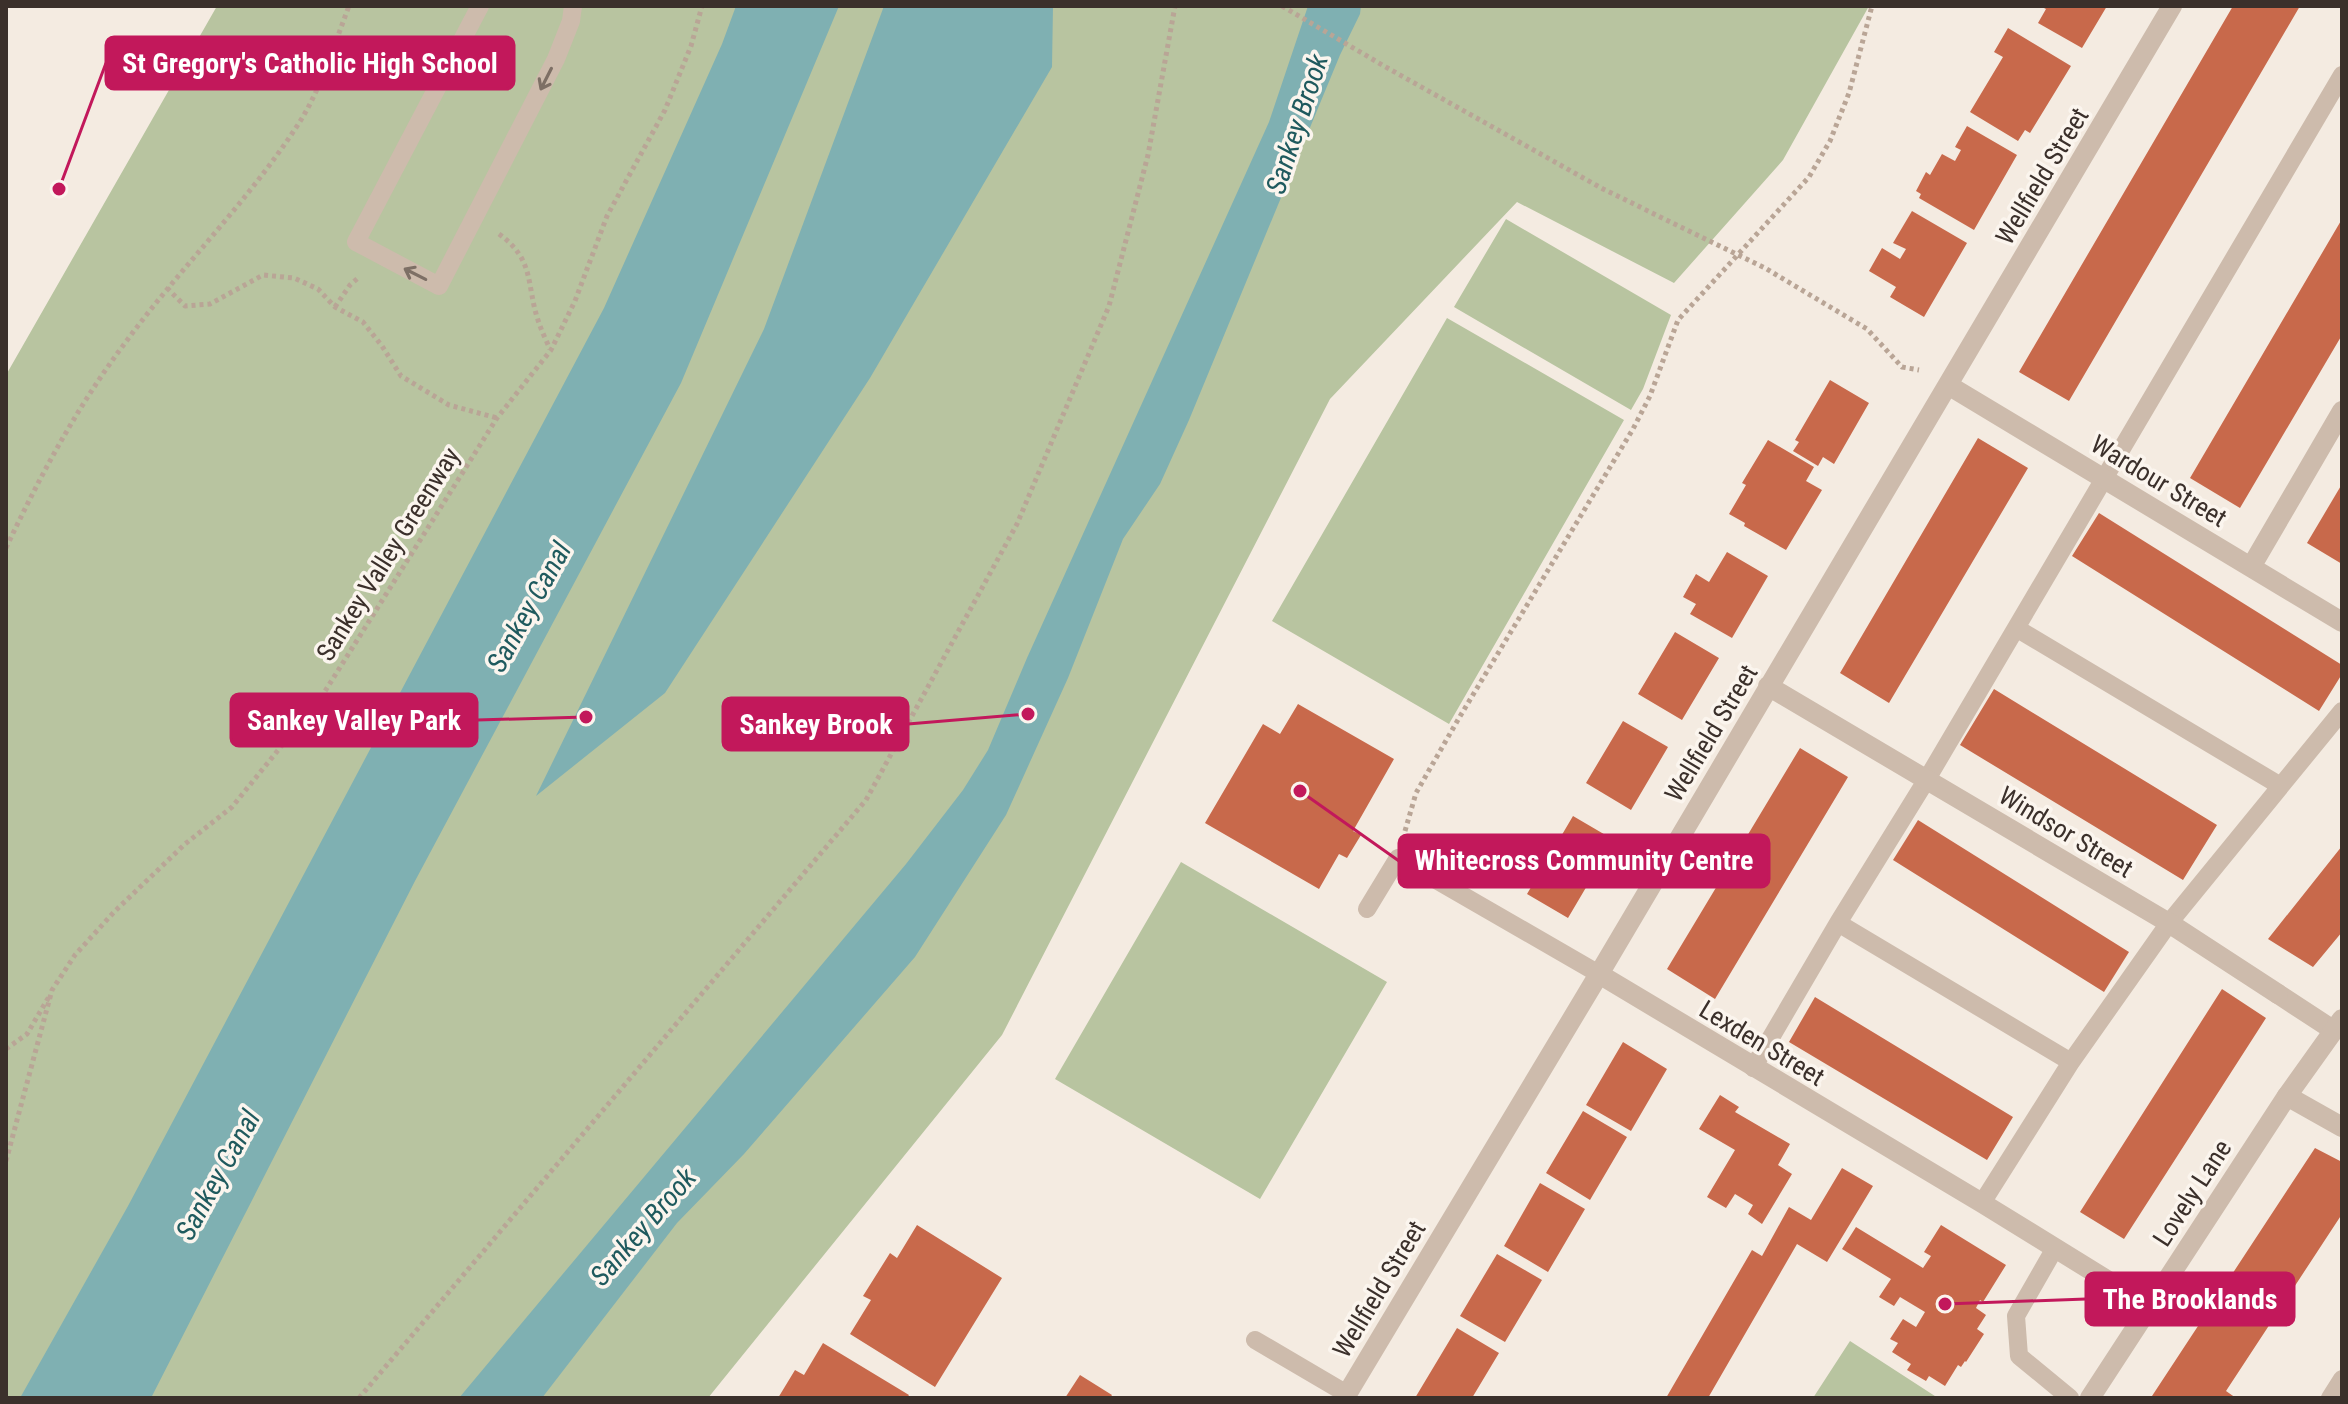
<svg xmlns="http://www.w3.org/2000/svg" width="2348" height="1404" viewBox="0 0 2348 1404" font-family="'Roboto Condensed',sans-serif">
  <rect width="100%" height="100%" fill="#f4ebe1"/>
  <path fill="#b8c4a0" d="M217,6H1869L1783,160L1674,283L1517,202L1330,399L1002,1035L708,1398H6V375Z
    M1506,219L1671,315L1643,389L1631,410L1454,307Z
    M1447,318L1624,420L1449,724L1272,621Z
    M1181,862L1387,982L1260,1199L1055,1079Z
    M1850,1341L1938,1398H1813Z"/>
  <path fill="#7fb0b2" d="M736,6H839L681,383L415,881L151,1398H20L128,1206L604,308L722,44Z
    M884,6H1053L1052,67L870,378L665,693L536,796L764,329Z
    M1308,6H1361L1360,14L1340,55L1189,420L1160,484L1123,539L1068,678L1006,815L915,957L744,1154L677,1223L542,1398H459L906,864L963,790L988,750L1027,658L1269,122Z"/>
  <path fill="#c8694b" d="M2040,6H2107L2082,48L2038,23L2046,9Z
    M2233,6H2300L2069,401L2019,372Z
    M2008,28L2071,66L2030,133L2025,130L2018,141L1970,112L2003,57L1994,52Z
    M1967,126L2017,155L1974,230L1919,198L1921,194L1916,191L1926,172L1930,175L1942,154L1955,161L1961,150L1955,147Z
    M1912,211L1967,243L1924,317L1890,297L1896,287L1869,271L1882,248L1900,259L1906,249L1893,243Z
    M2342,219V335L2240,508L2190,478Z
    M1830,380L1869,403L1834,464L1823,457L1818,466L1793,451L1799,442L1795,440Z
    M1978,438L2028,468L1889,703L1840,673Z
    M1768,440L1814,467L1806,481L1822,490L1786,550L1744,526L1745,523L1729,514L1746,485L1742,483Z
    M2342,484V564L2307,543Z
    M2099,513L2342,665V674L2319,711L2072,556Z
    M1727,552L1768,576L1732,638L1690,614L1696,604L1683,597L1696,574L1709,582Z
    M1675,632L1719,658L1682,720L1638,694Z
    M1994,689L2217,825L2183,880L1960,745Z
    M1298,704L1394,759L1353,831L1361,835L1347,858L1339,854L1319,889L1205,823L1263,724L1280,734Z
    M1623,721L1668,747L1631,810L1586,783Z
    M1800,748L1848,777L1715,999L1667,969Z
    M1573,816L1614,840L1568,918L1527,894Z
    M1918,820L2129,952L2104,992L1893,860Z
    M2342,846V932L2313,967L2268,939Z
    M2222,989L2266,1018L2124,1239L2080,1212Z
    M1815,997L2013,1117L1987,1160L1789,1042Z
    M1623,1042L1667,1069L1631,1131L1586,1105Z
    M1720,1095L1739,1107L1735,1112L1790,1144L1778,1165L1792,1174L1762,1224L1748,1214L1753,1205L1735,1194L1726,1208L1707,1197L1735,1150L1699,1129Z
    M1583,1111L1627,1137L1590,1200L1546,1173Z
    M2315,1148L2342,1162V1214L2226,1391L2236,1398H2157L2152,1396Z
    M1842,1168L1873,1186L1827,1262L1797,1244L1708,1398H1666L1752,1250L1762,1256L1789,1207L1811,1220Z
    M1540,1183L1585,1209L1548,1272L1504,1246Z
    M917,1225L1002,1278L935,1387L850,1334L871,1300L863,1296L890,1253L897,1258Z
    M1941,1225L2006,1265L1983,1302L1980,1300L1976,1308L1986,1315L1977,1329L1984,1334L1966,1362L1965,1361L1961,1367L1958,1365L1945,1386L1929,1376L1926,1381L1907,1370L1911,1364L1892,1352L1898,1343L1890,1339L1903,1319L1916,1327L1925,1312L1900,1297L1894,1306L1879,1297L1891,1279L1842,1249L1856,1227L1923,1268L1931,1256L1924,1252Z
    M1497,1254L1542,1280L1505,1342L1460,1316Z
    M1457,1328L1499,1353L1472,1398H1415Z
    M823,1343L909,1395L907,1398H778L795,1370L804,1375Z
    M1080,1375L1112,1395L1110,1398H1065Z"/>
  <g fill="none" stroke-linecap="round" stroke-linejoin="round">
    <path stroke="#b9a596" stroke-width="5" stroke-dasharray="4 4" stroke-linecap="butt" d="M1282,6L1384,66L1603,189L1765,268L1867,329L1902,367L1919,370
      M499,234C535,260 526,284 538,320C541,330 546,340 550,349
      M167,288L185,306L210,304L263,275L294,278L318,289L335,307L363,322L382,346L401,376L449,405L497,418
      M335,307L350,285L358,278
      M6,548C40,476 77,407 125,343C180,268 248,202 299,123C321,89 334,45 349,6
      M1405,831L1416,793L1459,718L1633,429L1650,396L1678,320L1809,177L1830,141L1849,93L1872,6
      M6,1049L27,1034L50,995
      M6,1161L52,990L75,955L114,912L185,844L232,807L322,696L497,418L551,350L575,301L607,216L665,110L691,46L702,6
      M359,1398L866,800L1017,524L1109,306L1148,155L1175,6"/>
    <path stroke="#cdbbac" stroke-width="18" d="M480,6L356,242L439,286L556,59L571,21L573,6
      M2016,628L2279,785
      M1367,909L1398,858L1599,974
      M1838,923L2071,1062
      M1753,1068L1838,923L1927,779L2342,75
      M1982,1203L2071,1062L2169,923L2342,711
      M2055,1248L2016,1316L2019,1356L2070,1398
      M1255,1340L1347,1394
      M2330,1398L2342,1379"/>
    <path stroke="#cdbbac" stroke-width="20" d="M2278,994L2333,1030"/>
    <path stroke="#cdbbac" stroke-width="20" d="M1948,385L2342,622
      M2251,567L2342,411
      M1768,686L2169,923L2278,994
      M1599,974L1982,1203L2149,1306
      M2287,1096L2342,1127
      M1347,1394L1599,974L2172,6"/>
    <path stroke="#cdbbac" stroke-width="20" d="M2090,1398L2287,1096L2342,1019"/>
  </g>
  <defs><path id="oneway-shaft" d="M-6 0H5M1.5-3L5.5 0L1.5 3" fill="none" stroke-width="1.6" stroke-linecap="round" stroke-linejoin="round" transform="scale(2)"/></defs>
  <g stroke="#7d6f65">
    <use href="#oneway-shaft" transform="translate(546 79) rotate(117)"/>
    <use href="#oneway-shaft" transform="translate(415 274) rotate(-153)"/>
  </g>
  <g text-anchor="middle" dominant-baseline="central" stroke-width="7" stroke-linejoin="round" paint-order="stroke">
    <g font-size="26" fill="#3b302b" stroke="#fbf5ee">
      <text transform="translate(2042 176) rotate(-59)">Wellfield Street</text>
      <text transform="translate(2159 481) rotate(31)">Wardour Street</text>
      <text transform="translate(388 554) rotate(-58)">Sankey Valley Greenway</text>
      <text transform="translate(1711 733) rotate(-59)">Wellfield Street</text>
      <text transform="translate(2066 832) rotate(31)">Windsor Street</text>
      <text transform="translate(1762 1043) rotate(31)">Lexden Street</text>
      <text transform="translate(2192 1193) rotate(-57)">Lovely Lane</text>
      <text transform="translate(1379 1289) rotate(-59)">Wellfield Street</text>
    </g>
    <g font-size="28" font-style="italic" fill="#1f5a5e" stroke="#fbf5ee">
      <text transform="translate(1297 124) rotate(-72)">Sankey Brook</text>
      <text transform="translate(529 607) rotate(-61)">Sankey Canal</text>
      <text transform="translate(218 1175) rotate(-61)">Sankey Canal</text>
      <text transform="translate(643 1227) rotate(-49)">Sankey Brook</text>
    </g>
  </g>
  <path fill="none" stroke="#c2185b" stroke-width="3" d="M59 189L106 63M586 717L477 720M1028 714L908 724M1300 791L1399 861M1945 1304L2086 1299"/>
  <g fill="#c2185b" stroke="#fbf5ee" stroke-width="3">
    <circle cx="59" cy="189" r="8"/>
    <circle cx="586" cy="717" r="8"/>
    <circle cx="1028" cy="714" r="8"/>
    <circle cx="1300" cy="791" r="8"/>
    <circle cx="1945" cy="1304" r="8"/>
  </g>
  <g fill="#c2185b" stroke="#c2185b" stroke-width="3">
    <rect x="106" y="37" width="408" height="52" rx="8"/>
    <rect x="231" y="694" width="246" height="52" rx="8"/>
    <rect x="723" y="698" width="185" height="52" rx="8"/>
    <rect x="1399" y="835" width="370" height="52" rx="8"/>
    <rect x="2086" y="1273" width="208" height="52" rx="8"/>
  </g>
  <g font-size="28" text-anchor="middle" font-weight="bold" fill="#fff">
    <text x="310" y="73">St Gregory's Catholic High School</text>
    <text x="354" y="730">Sankey Valley Park</text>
    <text x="816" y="734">Sankey Brook</text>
    <text x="1584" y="870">Whitecross Community Centre</text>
    <text x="2190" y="1309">The Brooklands</text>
  </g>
  <rect width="2348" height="1404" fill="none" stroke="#3b302b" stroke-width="16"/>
</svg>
